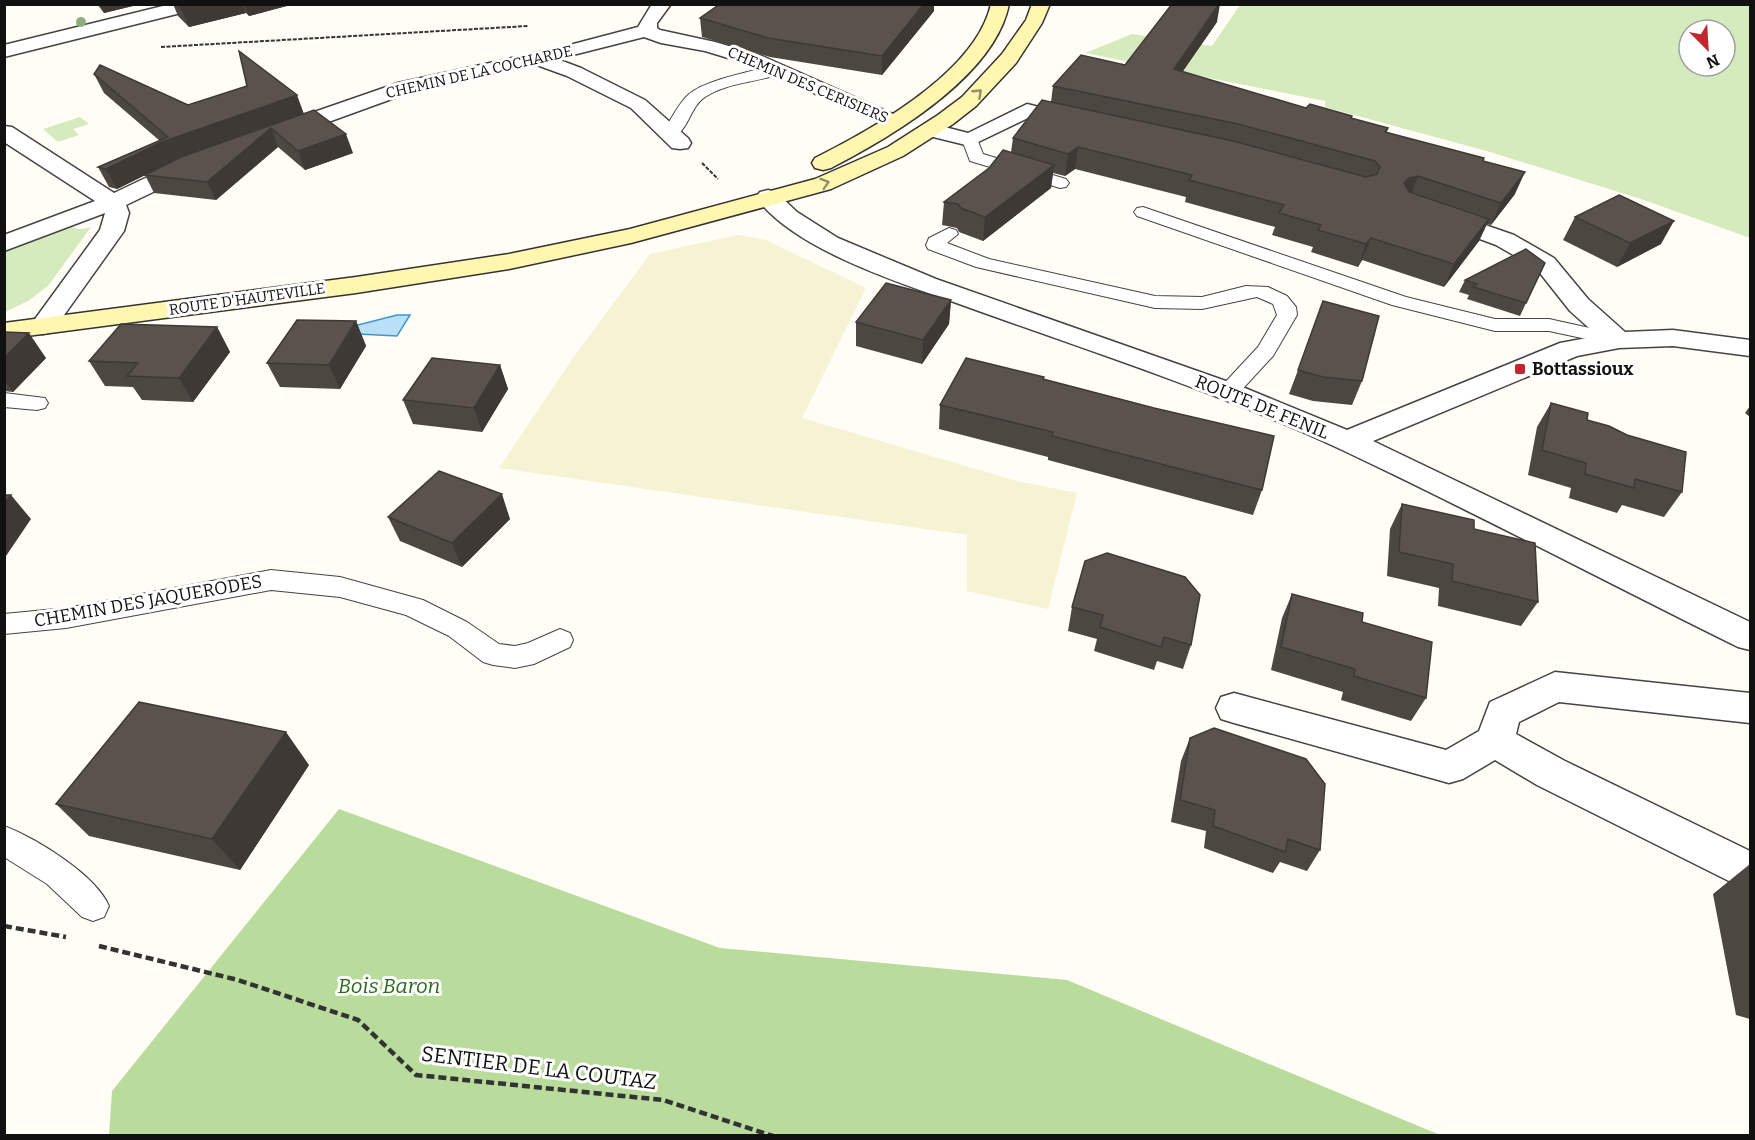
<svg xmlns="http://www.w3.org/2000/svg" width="1755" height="1140" viewBox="0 0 1755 1140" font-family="Bitter,serif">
  <rect width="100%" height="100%" fill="#fffdf5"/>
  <path fill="#f6f3d4" d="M738,235L766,240L866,288L802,418L1017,481L1077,493L1048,609L967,591V535L499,468L573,358L650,254Z"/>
  <path fill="#d5ebbd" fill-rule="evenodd" d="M1240,5H1750V238L1641,199L1490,152L1325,107V101L1085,53L1132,34L1212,46ZM1689,30H1725V66H1689Z
    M80,117L89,124L73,129L79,135L58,142L43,129Z
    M68,224C76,231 82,229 91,227L48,286L28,301L5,312V250Z"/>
  <path fill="#b9dc9c" d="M339,809L720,948L1067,980L1440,1135H109L112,1091Z"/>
  <path fill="#b9e0f7" stroke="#3f96cf" stroke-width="1.5" d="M397,315H410L397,336L340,333L346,324L358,325Z"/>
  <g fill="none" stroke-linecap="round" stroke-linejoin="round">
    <defs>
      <path id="lane" d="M776,65L781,67L784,70L781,73C757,83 727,82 705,97C689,107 689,133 670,138L662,133C670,122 678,104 688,95C704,80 753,71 776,65Z
        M970,135L976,136L983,154L1066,179L1069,183L1066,187L1060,188L970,161L962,140Z
        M1143,207L1406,297L1495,319H1549L1626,336L1629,340L1626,344L1619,346L1549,331H1495L1392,305L1137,216L1134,212L1137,208Z
        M949,228L956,230L958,234L947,243L989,259L1155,296L1202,297L1246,286L1268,287L1287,296L1296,307L1297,315L1273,356L1236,396L1228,398L1220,396L1217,391L1258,347L1277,315L1273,304L1257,297L1202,309L1155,308L976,267L928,249L926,245L929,238Z
        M4,393L45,398L48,403L45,408L37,410L4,407Z
        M271,570L340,577L423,600L467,622L499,644L515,646L528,643L560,629L570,633L573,640L570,647L534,664L515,668L493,665L483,662L449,636L406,615L340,597L271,590L66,628L4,634V614L66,608Z
        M4,826C36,838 96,875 109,906L104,917L93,921L82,917L47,884L4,857Z"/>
      <path id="street" d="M171,4H204L201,8L4,57V45Z
        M652,4H671L657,23V28L660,30L715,42L762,56L902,118L906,122L902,126L895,128L888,126L748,64L705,51L661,43L644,37L557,59L581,68L645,100L688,138L691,143L688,148L680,149L672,148L631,108L567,76L534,64L411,92L287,137L279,138L271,137L268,132L271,127L398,83L562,47L638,27Z
        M1027,104L1084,118L1088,122L1084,126L1077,128L1030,117L970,146L925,135L922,130L925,125L933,124L968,133Z
        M4,126L12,127L114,193L181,161L189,159L197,161L200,166L197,171L126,205L129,213L124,231L52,332L43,334L34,332L30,326L100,230L105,213L4,251V235L95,201L4,142Z
        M768,190L776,192L797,212L838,238L936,279L1240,386L1347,430L1560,343L1598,336L1570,311L1536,268L1496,245L1434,222L1430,217L1434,212L1442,210L1514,235L1554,258L1588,299L1625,332L1673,330L1750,340V356L1673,346L1619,348L1577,356L1373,441L1750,622V650L1738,647C1604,581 1472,511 1338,448C1213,390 1080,348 951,301C894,281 791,247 756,197L760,192Z
        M1555,672L1750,693V723L1559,702L1519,722L1516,734L1565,761L1750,851V890L1735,884L1537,785L1495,760L1463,779L1449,783L1234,723L1221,719L1216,708L1221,697L1234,693L1446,750L1479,731L1490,702Z"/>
      <path id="secondary" d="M991,4H1009C995,76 891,137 831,168L823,170L815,168L812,163L815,158C873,129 976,72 991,4Z
        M1032,4H1050L1042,23L1016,63L976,106L953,124L903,156L831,189L631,243L509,269L356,293L4,339V323L356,277L509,254L630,229L815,179L888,147L938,115L962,97L1002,54L1026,20Z"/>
    </defs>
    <use href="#lane" stroke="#444" stroke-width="2"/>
    <use href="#street" stroke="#444" stroke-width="3"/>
    <use href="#secondary" stroke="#333" stroke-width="3"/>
    <path stroke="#333" stroke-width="2" stroke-dasharray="4 1.5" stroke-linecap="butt" d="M161,47L528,26
      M702,163L718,179"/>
    <path stroke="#333" stroke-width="4.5" stroke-dasharray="8 4" stroke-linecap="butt" d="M4,926L66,937
      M99,946L238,980L358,1020L416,1075L663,1100L773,1136"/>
    <use href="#lane" fill="#fff" fill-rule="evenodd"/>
    <use href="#street" fill="#fff" fill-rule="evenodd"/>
    <use href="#secondary" fill="#fff6b0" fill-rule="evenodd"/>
  </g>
  <circle fill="#8dad7f" cx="81" cy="22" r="5"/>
  <path fill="#4d4742" d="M97,4H141L104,13Z
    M173,4H294L249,16L246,13L189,27L178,16Z
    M720,4H934V11L882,75L770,57L702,37L700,18Z
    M1217,22L1182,72L1306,108L1352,116L1351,119L1388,128L1387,132L1483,161L1515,194L1491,225L1487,224L1479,241L1444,287L1362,260L1358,267L1311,252L1313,247L1272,235L1275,227L1185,202L1186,197L1075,169L1065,176L1053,173L1051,188L983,241L959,232L957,228L942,225L944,202L1011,152L1013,138L1051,102L1053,86L1125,65Z
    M94,74L188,105L304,113L353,153L305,170L278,147L216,200L154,193L145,175L117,189L109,187L98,167L160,141L104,93Z
    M1575,217L1661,244L1617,267L1563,240Z
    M1526,249V303L1520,316L1467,299L1469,295L1459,292L1465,280Z
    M951,300L949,324L922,364L856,346V322Z
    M356,321L366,346L340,389L280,387L267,363Z
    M217,327L230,352L193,402L142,400L133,387L105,386L89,361Z
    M4,332L46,358L13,392L4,391Z
    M500,365L508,389L482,432L413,424L403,400Z
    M1298,370L1362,381L1352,405L1313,401L1289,394Z
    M1044,377L1043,380L1262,490L1253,515L1048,460V457L939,429L940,405Z
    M1551,403L1587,420L1682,492L1664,517L1622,505L1617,513L1569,498L1571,488L1528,475L1537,427Z
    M1750,406V417L1745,413Z
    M1402,504L1474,529L1538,602L1521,626L1438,606L1439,588L1387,576L1390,529Z
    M388,517L510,519L462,567L400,541Z
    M1085,561L1191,645L1183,669L1157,661L1154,670L1094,651L1097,639L1068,631L1072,607Z
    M1292,594L1362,622L1426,698L1411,721L1341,700L1343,692L1271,670L1282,618Z
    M1190,738L1320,850L1307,871L1280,862L1273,873L1204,848L1206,831L1171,822L1181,761Z
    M309,765L240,870L89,836L56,804Z
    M1750,864V1019L1736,1015L1713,894Z"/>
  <path fill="#3f3936" d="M100,4H141L104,13Z
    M189,4H242L246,13L189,27L180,7Z
    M244,4H294L249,16Z
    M924,4H934V11L882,75V56Z
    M1219,4H1220L1217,22L1170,90L1174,69Z
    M297,95L304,114L172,162L117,189L106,169L162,142Z
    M271,128L278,147L216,200L207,182Z
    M346,134L353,153L305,170L298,151Z
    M1078,147L1075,169L1065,176L1068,154Z
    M1054,165L1051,188L983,241L985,217Z
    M1525,172L1515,194L1491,225L1501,203Z
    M1418,176L1410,198L1404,183L1409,178Z
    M1489,219L1479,241L1444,287L1454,264Z
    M1674,221L1661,244L1617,267L1630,243Z
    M1371,238L1362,260L1358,267L1366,244Z
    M951,300L949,324L922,364L923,340Z
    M356,321L366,346L340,389L329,365Z
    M217,327L230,352L193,402L179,378Z
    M29,333L46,358L13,392L4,380V358Z
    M500,365L508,389L482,432L474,408Z
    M502,494L510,519L462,567L452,543Z
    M11,495L31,519L4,559V504Z
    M286,732L309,765L240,870L212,839Z"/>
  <path fill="#5a524d" stroke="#3f3936" stroke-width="1.5" d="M178,4H189L180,7Z
    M720,4H924L882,56L768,38L700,18Z
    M1172,4H1219L1174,69L1306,108L1310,104L1352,116L1351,118L1388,128L1385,132L1484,158L1483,161L1525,172L1501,203L1418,176L1409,178L1404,183L1409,192L1489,219L1454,264L1371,238L1366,244L1318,230L1321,225L1279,213L1284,205L1189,180L1192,175L1078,147L1068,154L1013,138L1042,100L1233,141L1366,177L1377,174L1380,167L1375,161L1238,124L1053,86L1081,55L1125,65Z
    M239,51L297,95L162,142L106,169L98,167L168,137L94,74L100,65L188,105L247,86Z
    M314,110L346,134L298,151L271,128L207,182L145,175L181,157Z
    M1003,150L1054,165L985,217L961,208L958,204L944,202L989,168Z
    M1619,195L1674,221L1630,243L1575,217Z
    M1526,249L1545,263L1526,303L1473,287L1477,284L1465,280Z
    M886,283L951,300L923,340L856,322Z
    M1323,301L1379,316L1362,381L1323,377L1298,370Z
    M297,320L356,321L329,365L267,363Z
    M121,324L217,327L179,378L127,376L138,363L89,361Z
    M4,332L29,333L4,358Z
    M432,358L500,365L474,408L403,400Z
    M966,358L1044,377L1043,379L1154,408L1274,436L1262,490L1052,436L1053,432L940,405Z
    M1551,403L1588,413L1587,420L1609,426L1627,435L1686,452L1682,492L1635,479L1634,488L1585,474L1586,463L1542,450Z
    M439,471L502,494L452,543L388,517Z
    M4,495H11L4,504Z
    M1402,504L1474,520V529L1535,543L1538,602L1452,581L1453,564L1399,552Z
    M1107,553L1185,577L1200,595L1191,645L1164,637L1161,647L1100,627L1103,615L1072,607L1085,561Z
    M1292,594L1363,613L1362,622L1432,642L1426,698L1354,676L1355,669L1281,647Z
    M139,702L286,732L212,839L56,804Z
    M1214,728L1306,759L1325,784L1320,850L1288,839L1285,852L1213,826L1215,810L1180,800L1190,738Z"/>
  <defs><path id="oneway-chevron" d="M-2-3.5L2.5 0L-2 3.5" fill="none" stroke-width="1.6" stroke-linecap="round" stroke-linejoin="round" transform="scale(1.5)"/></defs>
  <g stroke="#948f68">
    <use href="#oneway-chevron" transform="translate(978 93) rotate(-43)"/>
    <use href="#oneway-chevron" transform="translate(825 183) rotate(-18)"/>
  </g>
  <rect fill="#c4262e" stroke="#fff" stroke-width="2" x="1514" y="363" width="12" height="12" rx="3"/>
  <g text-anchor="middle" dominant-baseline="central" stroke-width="6" stroke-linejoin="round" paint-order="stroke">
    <g font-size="15" fill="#111" stroke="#fff">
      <text transform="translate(479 72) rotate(-13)">CHEMIN DE LA COCHARDE</text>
      <text transform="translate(808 85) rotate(23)">CHEMIN DES CERISIERS</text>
      <text transform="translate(247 299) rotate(-8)">ROUTE D'HAUTEVILLE</text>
    </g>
    <g font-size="18" font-weight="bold" fill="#111" stroke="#fff" text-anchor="start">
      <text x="1532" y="369">Bottassioux</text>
    </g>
    <g font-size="18" fill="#111" stroke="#fff">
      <text transform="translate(1262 407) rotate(22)">ROUTE DE FENIL</text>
      <text transform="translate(148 601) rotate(-10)">CHEMIN DES JAQUERODES</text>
    </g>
    <g font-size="21" font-style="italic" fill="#2f6b1f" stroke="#fff">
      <text x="389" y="986">Bois Baron</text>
    </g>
    <g font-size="21" fill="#111" stroke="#fff">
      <text transform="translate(539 1068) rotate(7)">SENTIER DE LA COUTAZ</text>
    </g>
  </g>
  <rect width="1755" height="1140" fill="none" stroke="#111111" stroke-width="12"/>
  <g transform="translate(1707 48) rotate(156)"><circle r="28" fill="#ffffff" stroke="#a0a0a0" stroke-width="1.5"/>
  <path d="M0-4.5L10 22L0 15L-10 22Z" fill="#c4262e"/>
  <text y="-9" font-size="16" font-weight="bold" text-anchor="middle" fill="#111111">N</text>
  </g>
</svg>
